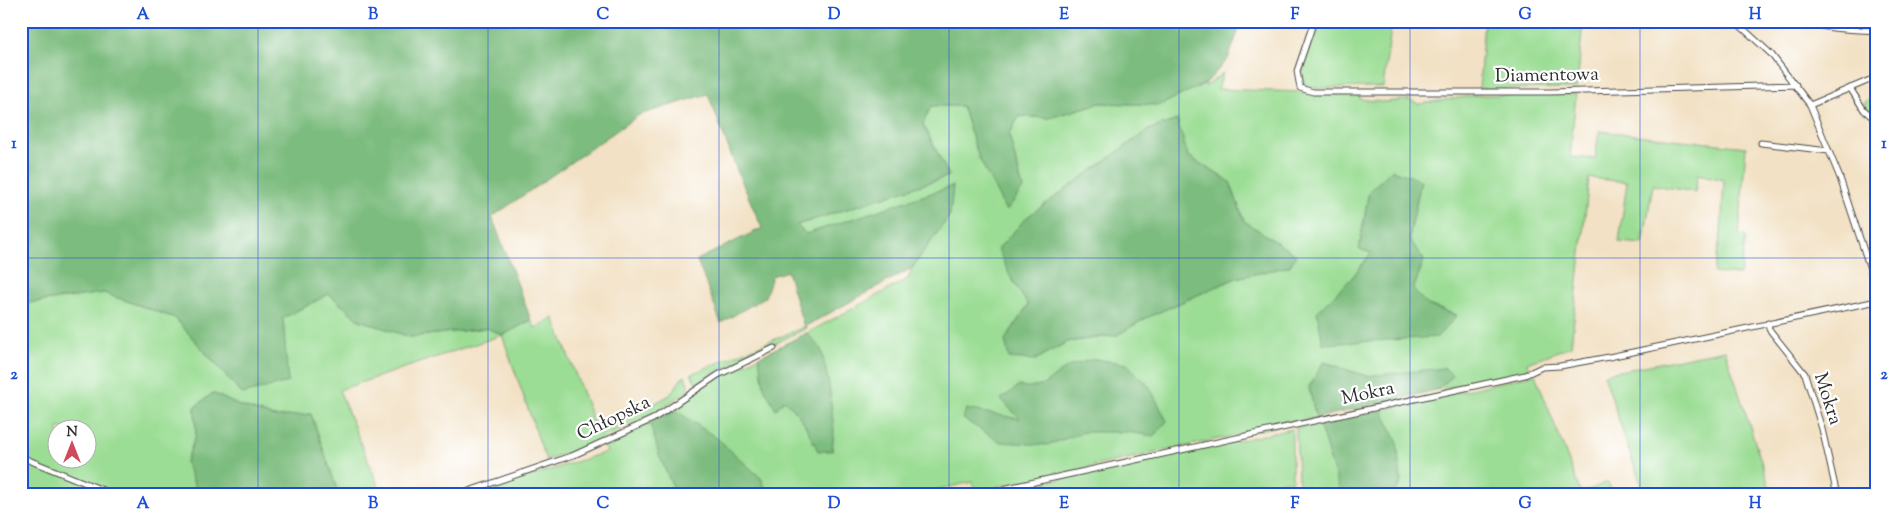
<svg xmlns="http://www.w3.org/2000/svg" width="1898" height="516" font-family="'Sorts Mill Goudy',serif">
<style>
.green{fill:#9bdd94;stroke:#638460;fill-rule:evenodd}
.forest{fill:#7cbc7e;stroke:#547454}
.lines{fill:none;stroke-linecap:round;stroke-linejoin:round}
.minor-casing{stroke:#494642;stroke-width:7}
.minor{stroke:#fff;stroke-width:5}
.grid{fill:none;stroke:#1d4ed8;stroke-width:1;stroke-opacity:0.55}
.labels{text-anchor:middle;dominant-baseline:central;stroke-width:4.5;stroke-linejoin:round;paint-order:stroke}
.street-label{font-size:19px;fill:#2b2b2b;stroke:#fff}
.neatline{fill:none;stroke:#1d4ed8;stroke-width:2}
.grid-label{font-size:16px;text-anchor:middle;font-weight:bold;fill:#1d4ed8}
</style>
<rect width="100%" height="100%" fill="#fff"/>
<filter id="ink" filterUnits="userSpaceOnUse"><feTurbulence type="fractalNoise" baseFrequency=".02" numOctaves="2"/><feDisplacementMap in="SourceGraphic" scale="10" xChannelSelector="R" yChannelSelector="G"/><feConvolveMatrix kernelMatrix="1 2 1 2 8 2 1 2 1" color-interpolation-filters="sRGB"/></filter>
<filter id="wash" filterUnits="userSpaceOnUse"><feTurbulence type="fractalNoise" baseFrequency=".0096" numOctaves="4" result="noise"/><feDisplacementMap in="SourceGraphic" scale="20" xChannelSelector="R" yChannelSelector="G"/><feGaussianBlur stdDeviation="1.12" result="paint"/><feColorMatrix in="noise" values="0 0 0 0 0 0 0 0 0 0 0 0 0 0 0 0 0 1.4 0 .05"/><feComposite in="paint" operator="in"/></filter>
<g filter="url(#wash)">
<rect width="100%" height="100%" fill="#f2e1c4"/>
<path class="green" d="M1317,21H1392L1383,87L1315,88L1307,86L1303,82V67Z
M1484,21H1583L1577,88L1479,89Z
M1223,73L1218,89L1359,94L1360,99L1382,102L1409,100L1419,104L1478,95L1576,94L1570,157L1595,159L1599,131L1746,147L1739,234L1746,237L1740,275L1714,273L1721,233L1724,180L1698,174L1695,192L1653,185L1643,244L1619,242L1627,182L1589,178L1571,346L1527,363L1530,371L1436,390L1453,376L1390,374L1366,376L1324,362L1309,387L1316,418L975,492L972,482L913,495H470L607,452L605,447L650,422L718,377L807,333L908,279L912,268L950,215L952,187L806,234L797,225L949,176L923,124L931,106H962L979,158L1023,189L1009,135L1019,116L1049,118L1100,103L1160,105L1206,83L1205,87ZM1177,120L1188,156L1230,182L1244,221L1295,256L1290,266L1236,278L1146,318L1117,335L1067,342L1035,360L1005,340L1028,305L1026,218L1148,130ZM1421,180L1409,239L1424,260L1413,290L1428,305L1457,315L1317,312L1351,279L1371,253L1359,249L1369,191Z
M1877,95V117L1864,105L1865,102Z
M104,293L175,318L242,394L283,318L329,294L359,320L410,337L487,328L503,335L531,320L535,328L554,318L598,434L670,395L682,378L685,376L688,384L687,392L650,415L586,447L546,460L502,335L339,390L382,495H339L311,414L275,417L237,405L213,393L195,407L196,435L186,462L198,495H21V304ZM58,428H88V458H58Z
M804,327L807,328L718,371L696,383L691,374Z
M1725,350L1772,495H1645L1628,448L1604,374Z
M1535,374L1581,493L1608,482L1613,495H1393L1401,482L1382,410Z
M1319,424L1341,492V495H1303L1298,479L1296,428Z
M1292,429V480L1290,483L1288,480L1269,485L1271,495H986Z"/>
<path class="forest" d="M21,21H1242L1228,59L1206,83L1160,105L1100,103L1049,118L1019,116L1009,135L1023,189L1006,211L979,158L962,106H931L923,124L949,176L797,225L806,234L953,186L950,215L912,268L804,327L787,271L772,276L765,297L721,323L697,260L762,228L738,173L708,94L639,115L492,217L531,320L503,335L487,328L410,337L359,320L329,294L283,318L288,382L242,394L175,318L104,293L21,304Z
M1177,120L1188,156L1230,182L1244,221L1296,255L1290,266L1236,278L1146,318L1117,335L1067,342L1035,360L1009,358L1005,340L1028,305L1010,276L998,249L1026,218L1148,130Z
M1392,170L1421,180L1409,239L1424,260L1413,290L1428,305L1457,316L1437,337L1323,344L1317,312L1351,279L1371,253L1359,249L1369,191Z
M807,333L821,349L829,384L834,431L832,451H818C809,433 801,413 784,400L776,409L764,388L759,357Z
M1095,359L1127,364L1149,386L1167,421L1154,436L1126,432H1084L1047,445L1001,442L963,419L966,409L1020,419L1001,399L1019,386C1048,390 1043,382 1065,369C1073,363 1086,362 1095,359Z
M1324,362L1366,376L1445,368L1453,376L1436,390L1316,418L1309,387Z
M213,393L237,405L275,417L311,414L339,495H198L186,462L196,435L195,407Z
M1382,410L1397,441L1401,482L1393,495H1341L1319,424Z
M677,411L718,439L761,478L768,495H676L659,455L650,422Z"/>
</g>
<g filter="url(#ink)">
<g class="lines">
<g class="minor-casing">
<path id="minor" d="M1314,21L1297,71L1300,88L1313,92H1550L1796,85
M1735,21L1771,54L1810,105L1840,178L1877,290
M1807,21C1830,31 1853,29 1877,31
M1850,88L1864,110L1877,121
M1810,105L1877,77
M1761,143L1829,151
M1768,323L1769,329L1805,374L1822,429L1837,495
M21,457L115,495
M457,495L574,455L653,419L718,375L774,348
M975,495L1525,375L1542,367L1560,366L1609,357L1877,301"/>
</g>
<use href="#minor" class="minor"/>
</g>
</g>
<path class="grid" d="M258,21V495M488,21V495M719,21V495M949,21V495M1179,21V495M1410,21V495M1640,21V495M21,258H1877"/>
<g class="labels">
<g class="street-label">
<text transform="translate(1547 76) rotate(-1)">Diamentowa</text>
<text transform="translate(1368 394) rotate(-12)">Mokra</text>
<text transform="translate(1827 399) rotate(72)">Mokra</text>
<text transform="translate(614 419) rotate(-26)">Chłopska</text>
</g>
</g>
<rect width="1898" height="516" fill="none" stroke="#fff" stroke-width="55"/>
<g transform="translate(72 444)"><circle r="24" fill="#ffffff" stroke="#aaaaaa"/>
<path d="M0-4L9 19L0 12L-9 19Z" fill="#d1495b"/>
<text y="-8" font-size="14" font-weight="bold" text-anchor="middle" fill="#2b2b2b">N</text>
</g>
<rect x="28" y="28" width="1842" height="460" class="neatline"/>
<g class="grid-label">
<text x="143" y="19">A</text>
<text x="373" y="19">B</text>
<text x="603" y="19">C</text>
<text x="834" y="19">D</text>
<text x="1064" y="19">E</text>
<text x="1295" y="19">F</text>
<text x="1525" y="19">G</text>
<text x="1755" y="19">H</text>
<text x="14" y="148">1</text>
<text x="1884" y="148">1</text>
<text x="14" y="379">2</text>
<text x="1884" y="379">2</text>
<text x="143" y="508">A</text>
<text x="373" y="508">B</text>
<text x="603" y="508">C</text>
<text x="834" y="508">D</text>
<text x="1064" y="508">E</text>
<text x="1295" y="508">F</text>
<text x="1525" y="508">G</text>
<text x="1755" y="508">H</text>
</g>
</svg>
